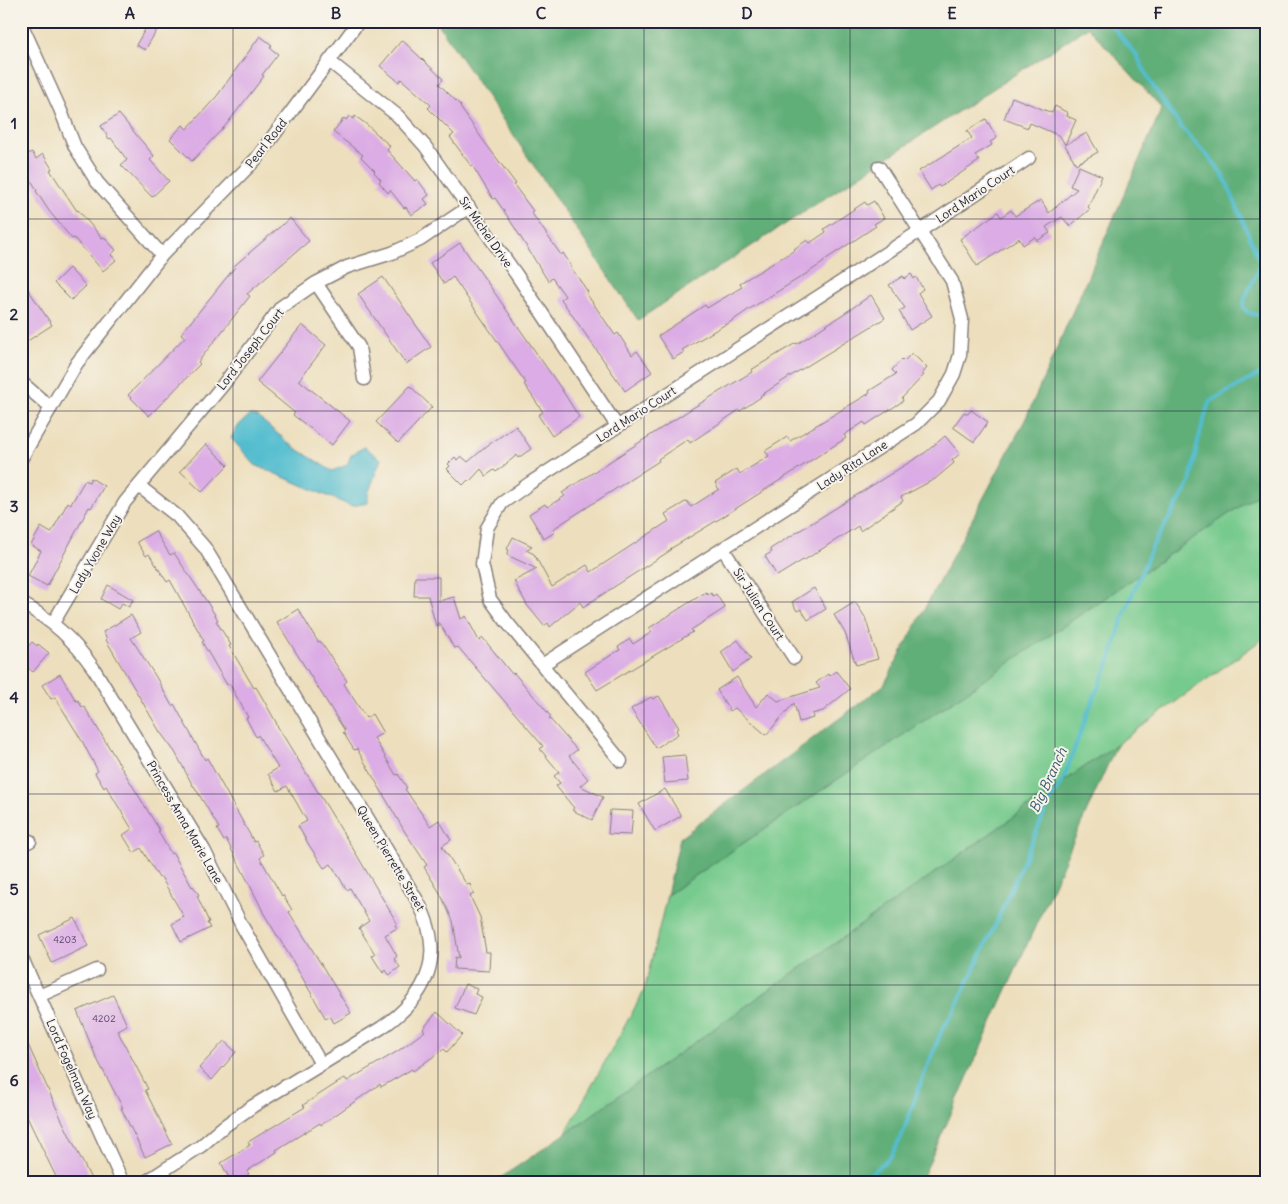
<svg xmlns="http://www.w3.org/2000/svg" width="1288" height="1204" font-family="Delius,sans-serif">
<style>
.green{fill:#77ca8d;stroke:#4c7664}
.forest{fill:#61ae78;stroke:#42685a}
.water{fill:#53bdcf;stroke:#3a7085}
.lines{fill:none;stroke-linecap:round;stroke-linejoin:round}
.stream{stroke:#53bdcf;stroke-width:4}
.building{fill:#dbace5}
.street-casing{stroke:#88807c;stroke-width:15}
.street{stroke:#fff;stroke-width:12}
.grid{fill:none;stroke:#22223b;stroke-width:1;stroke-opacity:0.55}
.labels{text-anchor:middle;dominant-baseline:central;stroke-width:4;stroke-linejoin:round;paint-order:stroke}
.number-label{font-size:10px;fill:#504466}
.street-label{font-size:12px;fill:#22223b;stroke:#f7f3e8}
.water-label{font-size:14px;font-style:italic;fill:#33586f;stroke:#f7f3e8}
.neatline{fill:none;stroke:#22223b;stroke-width:2}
.grid-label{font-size:16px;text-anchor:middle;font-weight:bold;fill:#22223b}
</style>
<rect width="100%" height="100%" fill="#f7f3e8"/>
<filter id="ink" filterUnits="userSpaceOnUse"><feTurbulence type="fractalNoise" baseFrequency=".02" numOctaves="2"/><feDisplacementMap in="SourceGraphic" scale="10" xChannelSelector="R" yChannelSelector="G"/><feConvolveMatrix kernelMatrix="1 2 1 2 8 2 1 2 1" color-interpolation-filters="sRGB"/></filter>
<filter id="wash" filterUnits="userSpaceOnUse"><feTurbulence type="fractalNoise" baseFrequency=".0096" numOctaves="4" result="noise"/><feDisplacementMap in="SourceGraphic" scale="20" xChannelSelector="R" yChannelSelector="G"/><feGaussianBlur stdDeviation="1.12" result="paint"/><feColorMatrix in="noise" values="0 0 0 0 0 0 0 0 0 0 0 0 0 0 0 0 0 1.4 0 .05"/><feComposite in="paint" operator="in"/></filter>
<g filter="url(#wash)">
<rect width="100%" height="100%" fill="#eddfbd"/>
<path class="green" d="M1267,488V636L1117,744L565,1134L644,991L667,895Z"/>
<path class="forest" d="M436,21H1267V488L667,895L680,838L884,685L1026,418L1162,108L1088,27L638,320Z
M1117,744L920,1183H493L565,1134Z"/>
<path class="water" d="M250,415L258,417L291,445L332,471L347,465L351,455L364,447L381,459L368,494V503L351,506L255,465L231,438L239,425Z"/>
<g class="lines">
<path class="stream" d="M1108,21L1137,56L1152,85L1181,127L1216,165L1226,181L1260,262C1257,278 1246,290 1243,306C1247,316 1258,314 1267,316
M860,1183L891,1156L903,1133L918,1090L942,1030L954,1011L997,921L1048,805L1063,780L1089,709L1111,658L1124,614L1152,547L1190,483L1198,441L1209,402L1267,370"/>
</g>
<g id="blocks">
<path class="building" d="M150,21L160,25L145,50L136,45Z
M260,36L272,45L270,48L278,54L262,75L264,76L226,125L192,161L170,139L183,125L187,129L217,96Z
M402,40L443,79L439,84L461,106L460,107L483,140L516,184L514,185L533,211L531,212L561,255L563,253L571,265L570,266L588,292L586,293L615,335L618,333L632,355L637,351L652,372L625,391L561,299L565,296L552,278L548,281L508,217L495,198L493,199L472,165L471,166L450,137L454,134L428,108L431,105L401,79L399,82L380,66Z
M1012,97L1052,113L1055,106L1068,113L1067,116L1076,120L1065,145L1060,136L1030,123L1028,128L1004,119Z
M119,114L154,156L150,160L169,181L152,197L121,165L127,160L111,138L109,139L101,126Z
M349,116L353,119L355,116L366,124L390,146L387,150L415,181L417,179L429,195L424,199L428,204L411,215L406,207L404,208L390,190L388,193L379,182L381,180L374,172L375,171L361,157L363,155L333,132L344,118L346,120Z
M986,119L997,138L990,142L992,145L975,155L979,161L940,187L938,185L931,190L919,171L972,138L967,131Z
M1087,133L1098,152L1076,164L1065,145Z
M32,152L36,159L43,154L52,169L50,170L77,211L78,210L102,238L104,237L116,250L111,255L116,260L103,271L74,238L72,239L49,211L36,191L37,190L21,164V158Z
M1079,166L1102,176L1088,207L1090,209L1070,226L1062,217L1046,227L1050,233L1037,241L1035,237L1023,245L1019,238L977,266L960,239L998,212L1001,217L1011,210L1015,216L1041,200L1049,213L1077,189L1070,186Z
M874,201L884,218L874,224L876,226L823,261L824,262L809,272L748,310L726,325V324L682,350L684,352L673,359L658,336L705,305L707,308L742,287L740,283L795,250L794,249L807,240L810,243L826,232L824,229L865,202L867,205Z
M290,218L309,241L247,294L250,296L198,362L200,364L149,416L128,395L185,337L181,334L235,267L234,266Z
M460,243L560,387L579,417L552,436L538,415L543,412L524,384L526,383L453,277L444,284L430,263Z
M69,268L86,286L71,300L54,283Z
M911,274L914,279L916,277L923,289L918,293L932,316L910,330L899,311L905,308L889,285L903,276L904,279Z
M383,277L431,347L406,364L358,294Z
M21,279L52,325L26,342L21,334Z
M871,295L885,318L789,377L760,396L761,397L740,411L739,410L690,443L688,439L658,459L659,461L553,529L555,532L544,539L529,514L545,504L547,507L565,496L562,493L583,479L691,409L752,372L751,370L796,343L797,344L851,309Z
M302,325L326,345L299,380L350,421L332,445L293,415L295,413L257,382Z
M912,353L927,368L922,374L924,375L902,398L903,401L866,425L864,422L844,435L846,438L721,518L670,549L671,550L583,607L580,602L550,627L548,623L544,626L527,605L514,581L537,569L507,555L509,550L507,549L513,537L532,546L526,550L534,554L552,587L587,565L591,572L669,521L665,514L687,501L691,507L719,489L715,483L737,469L740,474L769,456L765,451L787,437L790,441L870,393L869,391L896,374L892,370L902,359L904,361Z
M410,386L432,407L398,443L376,422Z
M971,410L988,422L974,442L953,427L964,412L968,414Z
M516,426L531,449L518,458L517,455L496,472L494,470L486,476L481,469L469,482L468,480L463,485L447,469L450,466L448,464L455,457L457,460L461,456L468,462L488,445Z
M945,436L960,454L952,460L954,463L935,479L901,497L903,501L860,531L858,526L803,561V560L777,576L765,556L772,552L770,549L926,452Z
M206,444L228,465L202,492L180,471Z
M91,478L104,486L91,508L89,507L47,586L28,576L41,551L31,545L41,527L51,533L68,502L71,504L85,480L89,482Z
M155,531L170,555L174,553L207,602L218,620L216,621L231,645L229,646L254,688L256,687L263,699L277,724H276L358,857L397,923L395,925L397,928L385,935L397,956L394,959L400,967L389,975L386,970L383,973L372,956L375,954L359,928L369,921L350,888L347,890L331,864L324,868L309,845L298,826L307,821L287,786L278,791L268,774L278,768L258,735L256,737L246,718L248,717L229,683L227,685L202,642L204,641L170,580L167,582L149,554L146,556L137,542Z
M415,577H439V601L454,597L461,619L466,616L479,641L483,638L512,674L514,673L543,707L551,717L549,718L577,750L569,756L588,779L580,786L603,797L592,820L572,810L574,808L556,786L560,783L554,776L559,772L540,749L543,746L458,647L454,648L439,622V626H436L428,596H414Z
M108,585L133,600L129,607L122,603L118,609L101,599Z
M814,588L826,609L808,620L801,609L797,611L792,602Z
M706,592L708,595L711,593L713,596L716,594L725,608L691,630L693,632L597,690L585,672L616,652L620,650L618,647L630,639L633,644L652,632L649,628Z
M855,602L865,617L878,659L856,665L845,633L834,615Z
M298,609L318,642L320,641L347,681L344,684L366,718L372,714L383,733L374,738L396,775L398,774L407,788L405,789L430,826L439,820L451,840L442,846L467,885L470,884L474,894L470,896L480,917L486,952H490L489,971L454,969L455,957L459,958L453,921L440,893L424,867L427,865L405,832L357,749L354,750L343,732L345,731L277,622Z
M131,615L141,632L131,638L156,677L172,706L174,704L205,760L207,758L254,842L256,841L264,855L260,858L282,896L283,895L292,910L289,912L351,1013L334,1023L330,1016L326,1019L291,958L264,914L259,903L226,839L224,841L217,829L219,828L194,786H193L175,752L160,732L106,640L107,639L103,632Z
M738,640L751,659L733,672L721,652Z
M32,642L37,646L38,644L49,653L33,672L21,662V654Z
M836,671L850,689L823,711L812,714L813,718L799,722L794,703L766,735L735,708L730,711L717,690L737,677L756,707L768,693L778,701L820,688L816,683L828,674L829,676Z
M60,674L76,701L78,700L82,707L84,706L160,831H158L171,854L173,853L192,887L193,886L199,895L197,896L209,922L207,923L210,928L181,942L172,924L184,917L161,877L159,878L141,848L134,853L123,835L132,829L106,786L104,788L95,773L98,771L82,741L55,697L51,699L42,685Z
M659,696L679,728L676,730L678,734L656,748L631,709L651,697L653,699Z
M685,755L688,781L665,783L662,757Z
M665,789L681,816L655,831L639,804Z
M610,810L633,811L631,835L608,834Z
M75,918L88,946L52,963L39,935Z
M465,984L477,989L475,994L482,997L474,1015L455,1008Z
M113,995L127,1025L117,1030L148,1089L145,1090L172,1144L145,1157L121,1108H123L96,1057L77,1011Z
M437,1012L462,1035L447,1052L444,1049L413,1071L412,1069L381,1087L380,1084L321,1125L320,1123L276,1150L277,1152L247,1171L249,1174L232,1183L221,1163L250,1145L248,1142L305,1107L303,1105L345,1078L347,1081L398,1051L425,1031L423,1029Z
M21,1029L60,1116L93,1183H59L29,1121L21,1102Z
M224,1041L236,1052L212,1080L199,1068Z"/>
</g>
</g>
<g filter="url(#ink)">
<use href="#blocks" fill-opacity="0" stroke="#88807c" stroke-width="1"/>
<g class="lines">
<g class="street-casing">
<path id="street" d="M21,23L60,109L75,147L97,182L162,255L77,363L21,459
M329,61L398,116L425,146L516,274L617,426
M162,255L256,159L359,21
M316,283L359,347L364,379
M21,382L51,408
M139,486L177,516L205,548L417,900C446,953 430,995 381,1028L253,1106L223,1127L201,1146L144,1183
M723,549L794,658
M21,603C52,620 74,640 94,669L204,850L242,926L321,1064
M53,623L125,502L223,385L281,307L316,283L347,267L392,253L420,240L469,207
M542,665L916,424L939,401L954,374L960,355L962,319L952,281L879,167
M621,761L506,621L490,599L482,564L487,528L502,503L530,483L920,231L1029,158
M21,845L30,841
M21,956L123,1183
M39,996L97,970"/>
</g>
<use href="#street" class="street"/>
</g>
</g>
<path class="grid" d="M233,21V1183M438,21V1183M644,21V1183M850,21V1183M1055,21V1183M21,219H1267M21,411H1267M21,602H1267M21,794H1267M21,985H1267"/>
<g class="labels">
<g class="number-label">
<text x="65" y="939">4203</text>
<text x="104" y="1018">4202</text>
</g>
<g class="street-label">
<text transform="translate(266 143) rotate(-52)">Pearl Road</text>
<text transform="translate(975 194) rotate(-34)">Lord Mario Court</text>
<text transform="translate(486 232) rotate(55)">Sir Michel Drive</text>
<text transform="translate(250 349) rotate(-52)">Lord Joseph Court</text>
<text transform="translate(636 414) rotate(-33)">Lord Mario Court</text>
<text transform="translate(852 465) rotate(-33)">Lady Rita Lane</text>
<text transform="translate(95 554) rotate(-60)">Lady Yvone Way</text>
<text transform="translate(759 604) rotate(57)">Sir Julian Court</text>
<text transform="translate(185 822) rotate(60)">Princess Anna Marie Lane</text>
<text transform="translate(391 858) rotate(59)">Queen Pierrette Street</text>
<text transform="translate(72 1069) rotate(66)">Lord Fogelman Way</text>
</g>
<g class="water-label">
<text transform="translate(1048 780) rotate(-65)">Big Branch</text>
</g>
</g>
<rect width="1288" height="1204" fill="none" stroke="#f7f3e8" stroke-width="55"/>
<rect x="28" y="28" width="1232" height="1148" class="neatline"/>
<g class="grid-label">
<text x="130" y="19">A</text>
<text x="336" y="19">B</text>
<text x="541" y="19">C</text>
<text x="747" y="19">D</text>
<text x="952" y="19">E</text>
<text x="1158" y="19">F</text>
<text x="14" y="129">1</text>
<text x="14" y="320">2</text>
<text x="14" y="512">3</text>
<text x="14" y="703">4</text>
<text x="14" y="895">5</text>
<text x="14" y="1086">6</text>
</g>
</svg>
